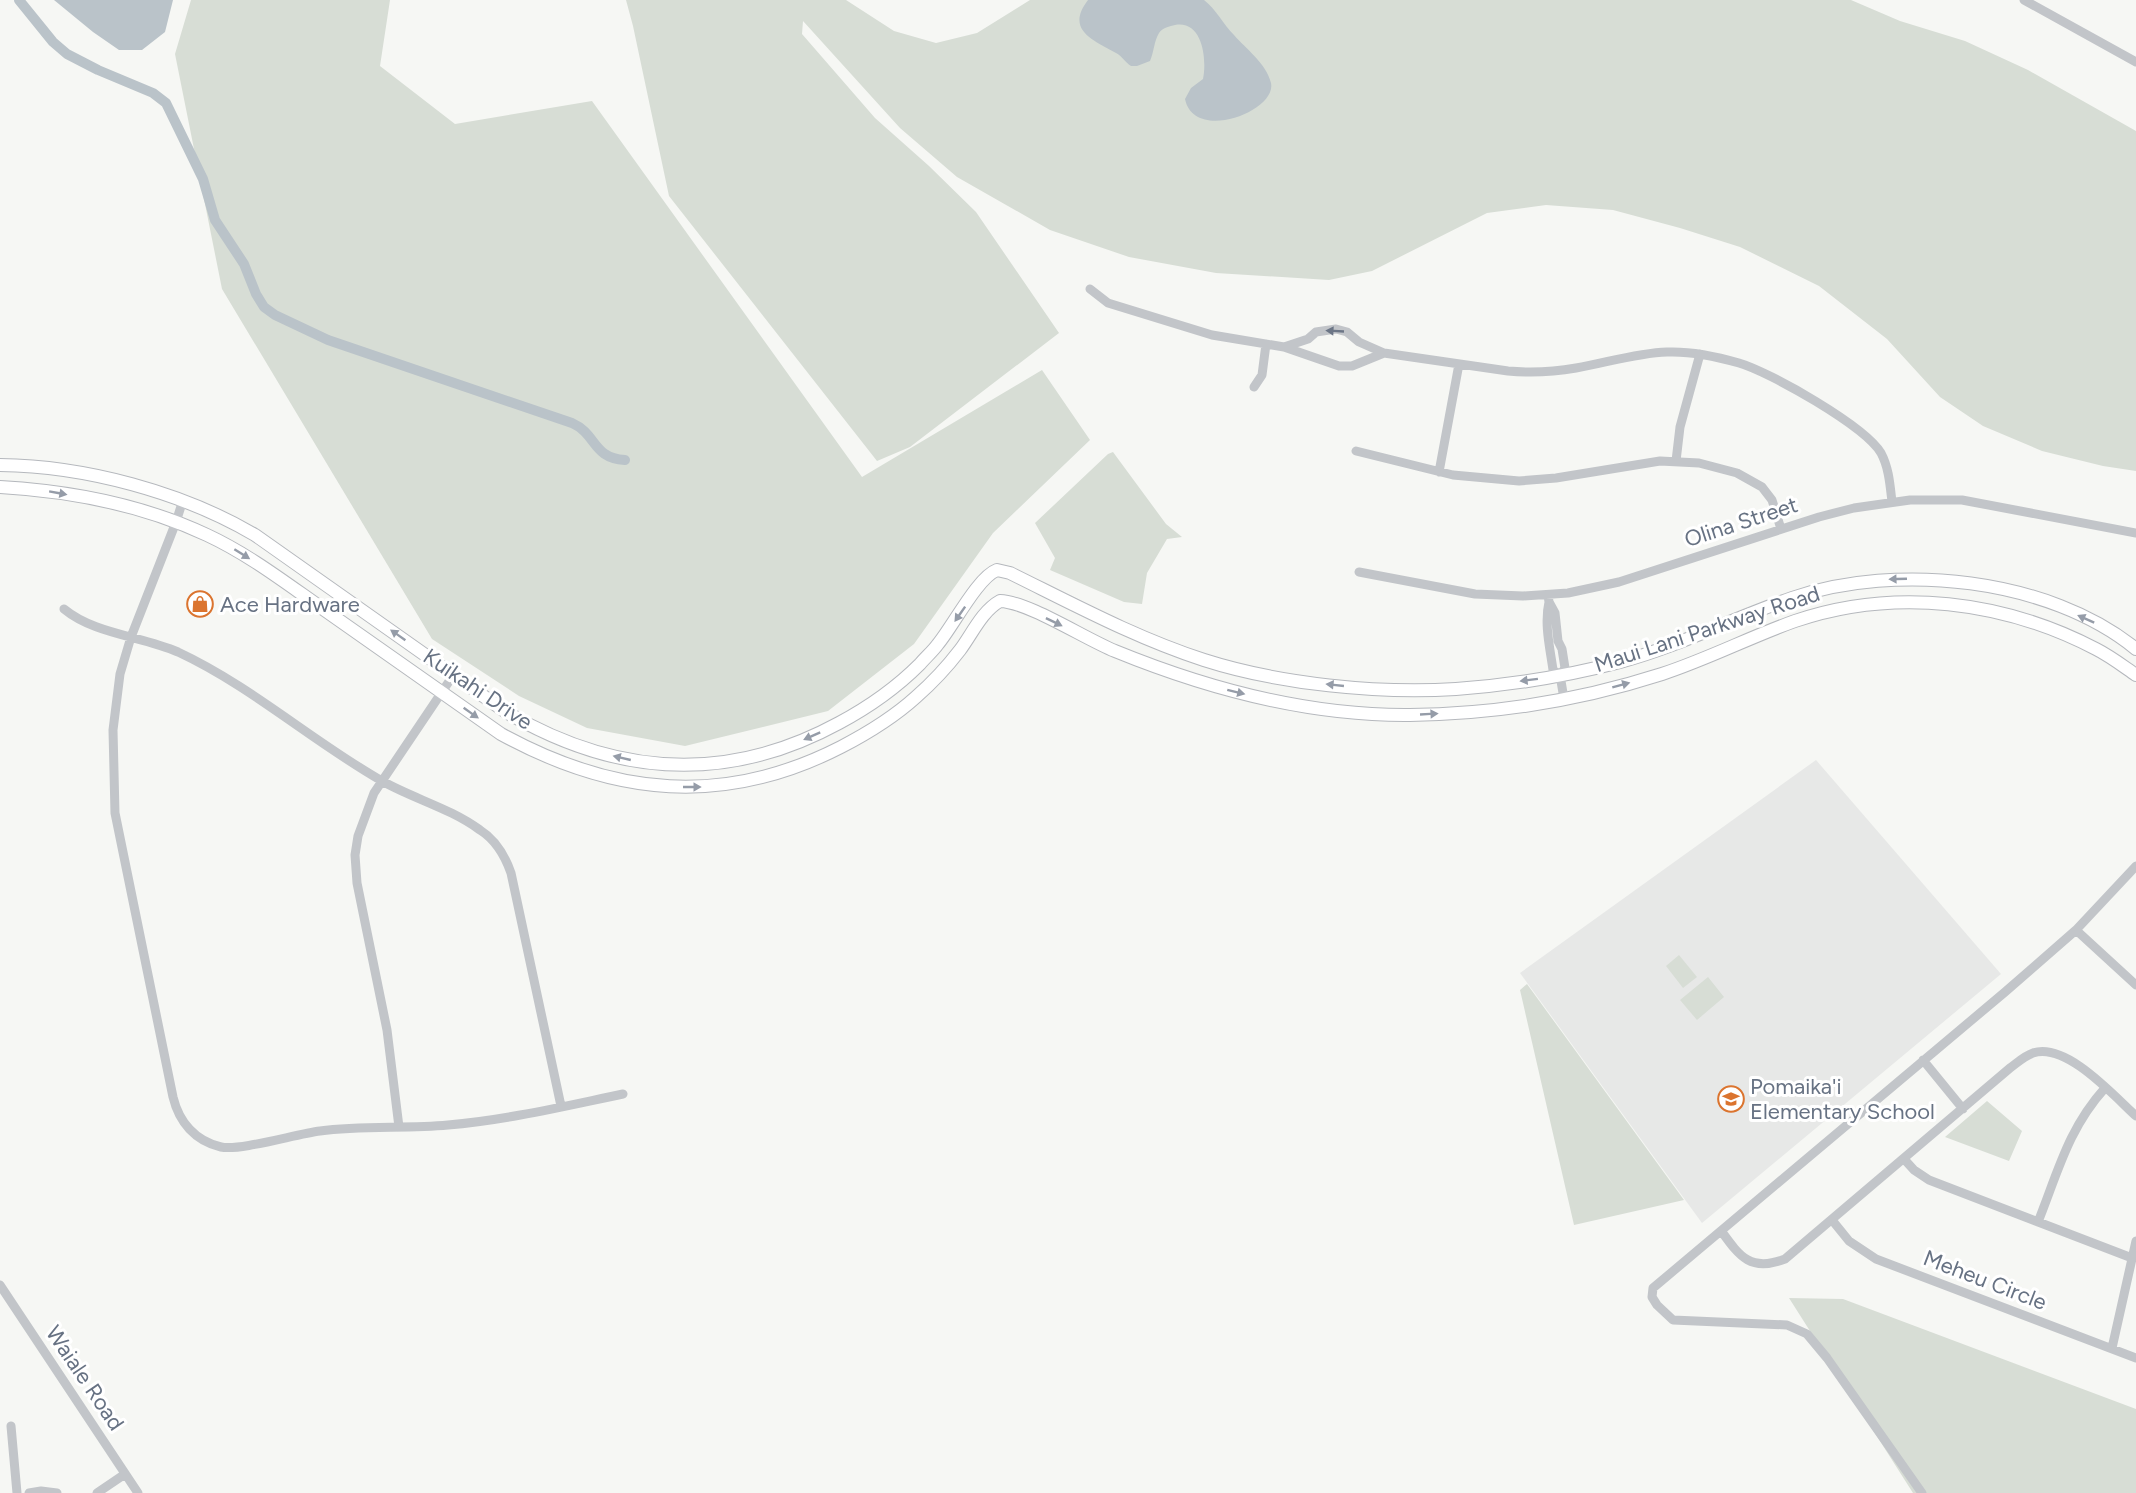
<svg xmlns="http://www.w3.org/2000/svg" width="2136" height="1493" font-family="Figtree,sans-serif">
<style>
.built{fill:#e7e8e7}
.green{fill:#d7ddd5}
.water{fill:#bac3c9}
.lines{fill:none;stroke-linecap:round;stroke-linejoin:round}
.canal{stroke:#bac3c9;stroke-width:10}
.major-casing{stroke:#b5b8bd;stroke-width:14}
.minor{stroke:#c2c5c9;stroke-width:9}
.major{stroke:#fff;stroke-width:12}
.oneway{fill:#6c7686}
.oneway2{fill:#959ca8}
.labels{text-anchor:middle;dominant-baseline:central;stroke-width:6;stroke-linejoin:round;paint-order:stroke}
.street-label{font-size:22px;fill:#677283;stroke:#fff}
.poi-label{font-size:22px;fill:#677283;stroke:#fff;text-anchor:start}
</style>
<rect width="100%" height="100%" fill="#f6f7f4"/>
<path class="built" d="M1816,760L2001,974L1702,1223L1520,973Z"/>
<path class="green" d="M191,0H390L380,66L455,124L592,101L862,477L1042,370L1090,440L993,533L914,644L828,711L685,746L587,728L519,696L432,639L222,289L175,54Z
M626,0H846L894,31L936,43L977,33L1030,0H1851L1900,21L1965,41L2028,70L2136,131V471L2103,466L2042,451L1983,426L1940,397L1887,339L1819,286L1740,247L1680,228L1613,210L1546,205L1487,213L1372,271L1329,280L1216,273L1129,257L1050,230L957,177L900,128L803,21L802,34L875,118L929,166L976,212L1059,333L910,447L877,461L669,196L633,26Z
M1113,452L1166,524L1182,537L1167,539L1147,573L1142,604L1124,602L1050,570L1055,558L1035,523L1108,454Z
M1679,955L1697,977L1683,988L1666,966Z
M1708,977L1724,997L1697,1020L1680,1000Z
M1527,984L1684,1200L1574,1225L1520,990Z
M1987,1101L2022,1131L2009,1161L1945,1137Z
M1789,1298L1843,1299L2136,1409V1493H1913Z"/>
<path class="water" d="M54,0H173L165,32L142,50H119L93,32Z
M1088,0H1204C1216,9 1223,24 1234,35C1246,49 1266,63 1271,83C1277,111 1194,143 1185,99L1191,88L1203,79C1207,60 1203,20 1175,25C1170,26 1162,28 1159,33C1154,41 1154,52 1150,61L1137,66H1131C1125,62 1122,56 1116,53C1093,40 1065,30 1088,0Z"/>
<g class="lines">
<path class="canal" d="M19,0L53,42L67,54L98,70L153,93L166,103L203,179L215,220L244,264L256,294L264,307L275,315L328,340L572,423C597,434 592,458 625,460"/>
<g class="major-casing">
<path id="major" d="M0,465C85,466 182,492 255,535L506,712C615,776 727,784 839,723C869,707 896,688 920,664C926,657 933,651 938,644C953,626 978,577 997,570L1010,573C1073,604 1136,638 1204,660C1279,684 1378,694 1456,689C1511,685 1567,676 1620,662C1679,646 1734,618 1792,598C1897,562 2049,578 2136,649
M0,487C70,491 143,505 207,535C250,555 287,584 326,611C384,652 442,693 501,734C614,796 724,807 841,747C868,733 894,717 916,697C932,683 947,667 960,650C972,634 982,611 1000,601C1029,602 1085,639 1115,651C1208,689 1308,716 1410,715C1495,714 1581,700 1662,674C1708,659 1750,637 1795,621C1895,587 2004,601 2096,649C2110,656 2123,666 2136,675"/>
</g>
<path class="minor" d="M2024,0L2136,62
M1090,289L1108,303L1212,335L1284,347L1339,366H1352L1384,353
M1284,347L1308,339L1316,332L1336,329L1347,332L1359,342L1384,353L1508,371C1531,373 1553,372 1576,368C1606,363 1636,353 1667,352C1691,351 1715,356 1739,363C1770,372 1865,426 1881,453C1889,468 1890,485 1892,502
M1254,387L1262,375L1266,344
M1356,451L1453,475L1519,481L1556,478L1660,461L1699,463L1737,473L1762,487L1772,500L1781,529
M1676,461L1680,427L1700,354
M1439,472L1459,364
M183,500L176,522L131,637L120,674L113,730L115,813L173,1097C179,1122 195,1141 221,1147C240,1151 296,1134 320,1131C362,1125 405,1129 448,1125C507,1120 565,1106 623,1094
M1359,572L1475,594L1523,596L1568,593L1619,582L1819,517L1854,508L1910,500H1962L2136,533
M1548,595L1549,602L1555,613L1558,641L1562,649L1565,668L1560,675L1564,699
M1549,602C1544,624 1550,648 1553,670L1560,675
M64,609C94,634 141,636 178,652C251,686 312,741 382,781C414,799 450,808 480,830C496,840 505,856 511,873L561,1106
M2076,930L2136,985
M1923,1060L1963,1109
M399,1127L387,1030L357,883L355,855L358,836L374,793L454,674
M1904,1159L1914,1170L1929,1180L2132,1258
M1832,1220L1849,1241L1876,1259L2136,1358
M2038,1222C2058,1172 2068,1129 2105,1088
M1722,1232C1740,1257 1751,1272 1785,1259L2010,1068C2017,1063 2024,1056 2033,1053C2066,1042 2113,1095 2136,1116
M0,1285L138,1493
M2112,1348L2136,1241
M11,1426L17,1493
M29,1493L41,1491L57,1493
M97,1493L125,1474
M1922,1493L1827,1358L1807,1334L1787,1325L1673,1320L1657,1305L1652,1297L1653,1288L2005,992L2076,930L2136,866"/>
<use href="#major" class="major"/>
</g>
<defs><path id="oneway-solid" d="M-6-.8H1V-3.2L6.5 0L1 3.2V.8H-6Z" transform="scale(1.5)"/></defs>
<use class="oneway" href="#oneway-solid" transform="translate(1335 331) rotate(-177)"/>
<g class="oneway2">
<use href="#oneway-solid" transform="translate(58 493) rotate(10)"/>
<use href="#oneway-solid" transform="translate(242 554) rotate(32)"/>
<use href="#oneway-solid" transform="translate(1898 579) rotate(178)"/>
<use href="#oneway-solid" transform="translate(960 614) rotate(125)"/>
<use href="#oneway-solid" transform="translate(2086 619) rotate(-156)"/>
<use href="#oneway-solid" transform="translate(1054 622) rotate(26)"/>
<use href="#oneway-solid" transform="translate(398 635) rotate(-145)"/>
<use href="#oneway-solid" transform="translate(1529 680) rotate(173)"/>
<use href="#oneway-solid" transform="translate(1335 685) rotate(-174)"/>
<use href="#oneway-solid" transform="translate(1621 685) rotate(-15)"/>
<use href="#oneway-solid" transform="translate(1236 692) rotate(14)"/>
<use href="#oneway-solid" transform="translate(471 713) rotate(35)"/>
<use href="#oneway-solid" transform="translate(1429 714) rotate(-3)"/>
<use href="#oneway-solid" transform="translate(812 736) rotate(156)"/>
<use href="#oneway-solid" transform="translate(622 758) rotate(-167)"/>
<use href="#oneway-solid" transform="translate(692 787)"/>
</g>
<defs>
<g id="shop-ring" transform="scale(1.35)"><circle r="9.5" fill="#fff" stroke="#db742f" stroke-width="1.5"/><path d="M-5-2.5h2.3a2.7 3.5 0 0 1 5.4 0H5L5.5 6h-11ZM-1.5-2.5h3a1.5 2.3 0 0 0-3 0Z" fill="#db742f"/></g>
<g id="school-ring" transform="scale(1.35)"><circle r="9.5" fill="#fff" stroke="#db742f" stroke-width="1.5"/><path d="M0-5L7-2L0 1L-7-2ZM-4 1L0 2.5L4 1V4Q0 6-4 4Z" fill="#db742f"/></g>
</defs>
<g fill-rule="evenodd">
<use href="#shop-ring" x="200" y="604"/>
<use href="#school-ring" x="1731" y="1099"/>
</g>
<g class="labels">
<g class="street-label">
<text transform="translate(1741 522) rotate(-18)">Olina Street</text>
<text transform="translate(1707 629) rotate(-18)">Maui Lani Parkway Road</text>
<text transform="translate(478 689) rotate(34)">Kuikahi Drive</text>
<text transform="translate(1985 1280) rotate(21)">Meheu Circle</text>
<text transform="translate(85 1378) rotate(56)">Waiale Road</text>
</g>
<g class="poi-label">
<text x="220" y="604">Ace Hardware</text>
<text x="1750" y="1086">Pomaika'i<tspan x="1750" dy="25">Elementary School</tspan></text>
</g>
</g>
</svg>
